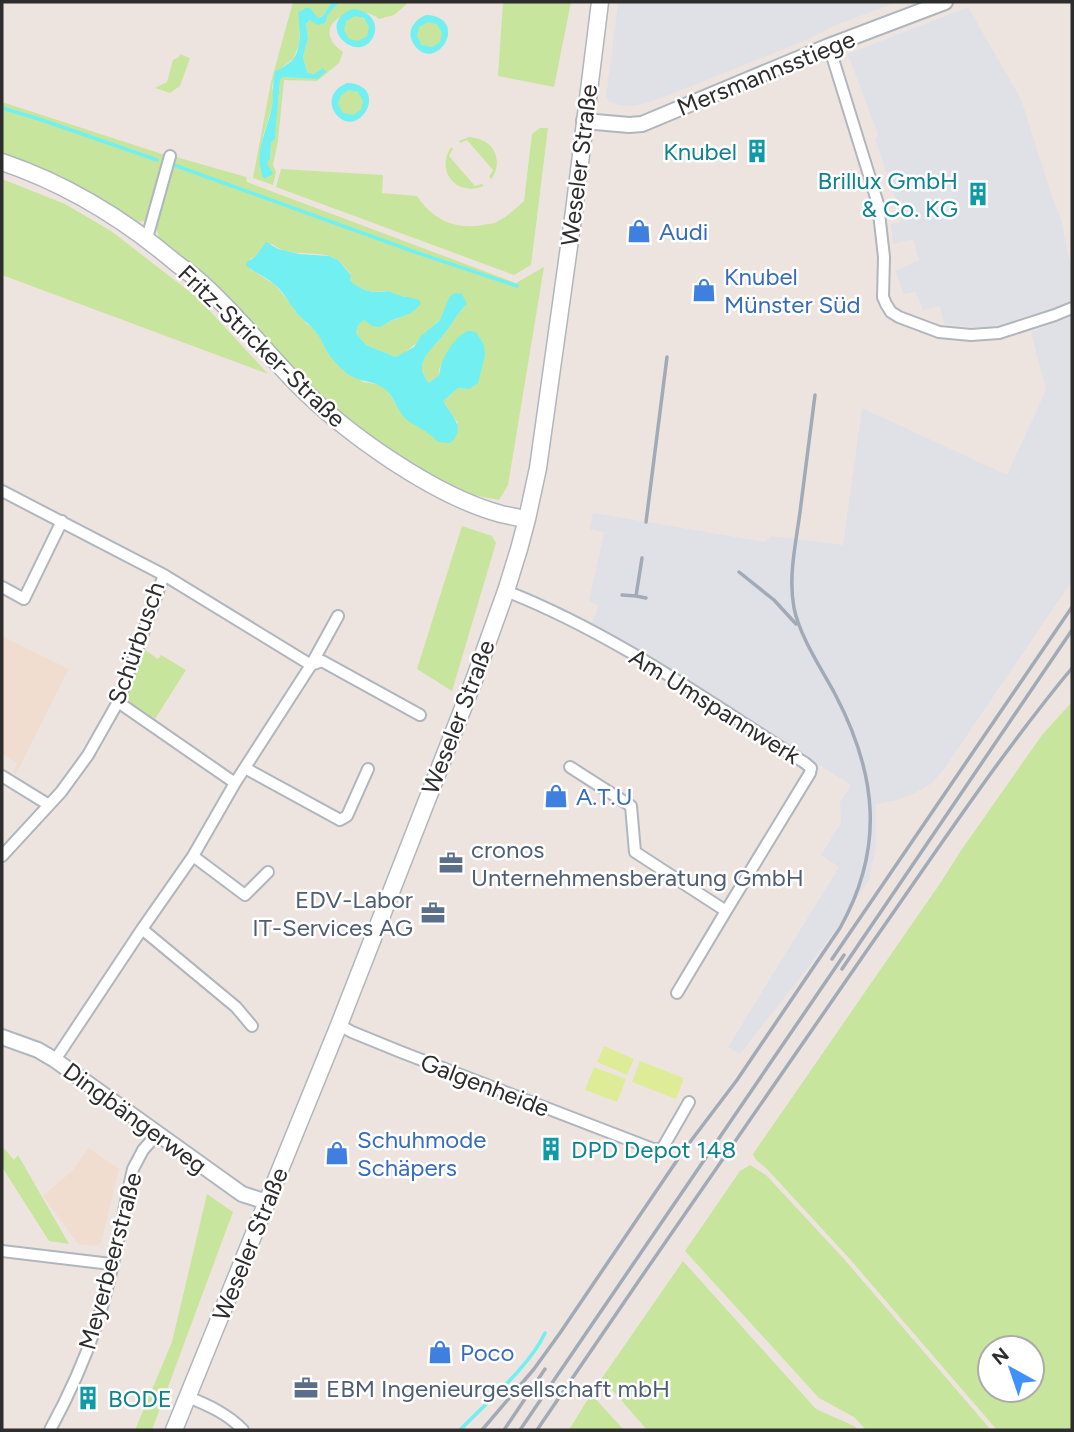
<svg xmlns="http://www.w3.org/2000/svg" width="1074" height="1432" font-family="Figtree,sans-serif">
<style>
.industrial{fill:#e0e0e7}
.education{fill:#f0ddcf}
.green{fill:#c7e59c;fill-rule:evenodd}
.pitch{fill:#deec97}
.water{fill:#72eff0;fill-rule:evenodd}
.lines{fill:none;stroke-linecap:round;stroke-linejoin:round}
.stream{stroke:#72eff0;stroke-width:3.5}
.minor-casing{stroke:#afb6bd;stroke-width:14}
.tertiary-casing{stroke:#afb6bd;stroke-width:18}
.secondary-casing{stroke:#afb6bd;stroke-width:19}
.minor{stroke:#fff;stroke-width:10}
.tertiary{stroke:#fff;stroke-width:14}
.secondary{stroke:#fff;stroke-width:16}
.rail{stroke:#a1aab7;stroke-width:3.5}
.labels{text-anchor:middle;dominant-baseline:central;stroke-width:5;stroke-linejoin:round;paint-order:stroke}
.street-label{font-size:24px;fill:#2d2d2d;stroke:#fff}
.culture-label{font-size:24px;fill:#0d838f;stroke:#fff;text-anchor:end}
.shop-label{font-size:24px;fill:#366cbe;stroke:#fff;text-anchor:start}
.service-label{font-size:24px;fill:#4e5e75;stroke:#fff;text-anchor:start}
</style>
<rect width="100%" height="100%" fill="#eee4df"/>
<path class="industrial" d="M618,2H897L839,24L804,41L669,95L647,103L631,106L619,105L610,102L606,97Z
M968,7L1021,99L1051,193L1061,219L1072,273V300L1047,312L985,328L944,324L940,306L923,310L915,292L904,294L895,271L919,260L913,239L893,244L891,224L899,223L902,218L875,139L878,134L848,54Z
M1072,316V581L942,772L929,785L913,794L897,800L876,804V845L869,880L842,921L796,983L740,1054L728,1047L839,867L821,855L841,823L840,802L851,785L674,673L591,624L599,606L589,601L604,532L590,529L593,513L765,542L771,536L843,545L862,408L1007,475L1046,390L1031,332Z"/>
<path class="education" d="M2,636L69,669L16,774L13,772L17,763L2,754Z
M89,1148L119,1169L101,1243L95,1246L78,1244L43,1196L72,1171Z"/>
<path class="green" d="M293,2H332L323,16L317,18L310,8L300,26L299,45L293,59L275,73L272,87L274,94L271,110L263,136L260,171L270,159L271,143L275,139L280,80L283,77L317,79L307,72L303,57L308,38L306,24L310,20L324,23L328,15L339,2H409L394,15L379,19C357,0 305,25 343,52L339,63L317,81L284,80L278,141L273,165L276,172L273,185L253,178L271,82Z
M503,2H571L554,87L498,76Z
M343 29a13 13 0 1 1 26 0a13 13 0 1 1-26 0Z
M417 34a13 13 0 1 1 26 0a13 13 0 1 1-26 0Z
M180,54L190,58L180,86L170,93L155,88L167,82L173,60L179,57Z
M338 103a13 13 0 1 1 26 0a13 13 0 1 1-26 0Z
M2,102L165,155L149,214L144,221L131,222L2,158Z
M540,128H548L531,265L514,275L276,187L281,169L383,175L382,193L417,196C432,219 455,230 482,225C488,224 494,224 498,221C508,216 516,208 524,201L532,134Z
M469,137C493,139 504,158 492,179L489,177L493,170L467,140L460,143L459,141Z
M451,147L453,149L449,156L475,186L482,184L484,186C457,197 435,172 451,147Z
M176,157L246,177L247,182L516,283L544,267L508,485L499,500L474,495L434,477L393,454L337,413L159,239L157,231V223ZM272,244C291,260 320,247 339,261C343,265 347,270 351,274L350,280C360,292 375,293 389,291L397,296H405L399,318C382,323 380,332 364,319L358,325L356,333L366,345L396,357C414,349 424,334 438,321C447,314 457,309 467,304C457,313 452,325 443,335C436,345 422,354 422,368C422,373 426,378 429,383L440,374L439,369L450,347L469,389L458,388L443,401L458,423L438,442L430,432L416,426L398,408L386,388L376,384L363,382L327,352L321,339L313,328L307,324L294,310L292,305L274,284L250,269V259L255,257L263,246Z
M2,179L65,204L111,231L199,299L268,374L2,275Z
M462,526L492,536L496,543L452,691L417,669Z
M145,650L158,659L161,655L186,670L155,719L132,704L127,698L128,691Z
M1072,702V1430H997L848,1257L766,1168L756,1160L753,1154L941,882L962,849L1042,735ZM990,1348H1032V1390H990Z
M2,1146L14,1160L18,1155L69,1244L49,1241L2,1167Z
M750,1165L766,1175L844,1259L991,1430H866L854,1417L819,1398L685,1251L740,1171Z
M207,1194L233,1212L152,1430H135L172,1342Z
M683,1261L816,1409L854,1426L858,1430H647L602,1378Z
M591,1394L624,1430H569Z"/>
<path class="pitch" d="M604,1046L634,1059L627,1075L597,1062Z
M640,1061L684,1078L676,1099L632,1082Z
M594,1067L626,1079L617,1102L585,1090Z"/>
<path class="water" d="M332,2H339L328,15L325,23L318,25L310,20L306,24L308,38L303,57L307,72L313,75L323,68L326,72L317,79L283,77L280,80L275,139L271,143L270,159L267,163L273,174L264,179C252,156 268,129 272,106C274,95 272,84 275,72C281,68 290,64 294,58C302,46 300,27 298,13L305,8H310L318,18L323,16Z
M353,9C367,10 379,20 374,35C361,68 311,25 353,9ZM355,16L364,18L369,27L367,36L358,41L349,39L344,30L346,21Z
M426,15C471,17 437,74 415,46C405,33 413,20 426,15ZM428,22L437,24L442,33L440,42L432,47L422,45L417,36L419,27Z
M347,83C392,85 358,142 336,114C326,101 334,88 347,83ZM349,90L358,92L363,101L361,110L353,115L343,113L338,104L341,95Z
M266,242L278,249L299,254L329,256L338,260L351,275L350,280C360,291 375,294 389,291C399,297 407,296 419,300L421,304L411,313L390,321L380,327L372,326L364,320L358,325L356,333L366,345L396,357L414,347L421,336L440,320L449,298L454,293L462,294L467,304C457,313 452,325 443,335C436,345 422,355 422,368C422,373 426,379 429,383L440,374C439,362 453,339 464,333C469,330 470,331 476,332L484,345L485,355L478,383L469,389L458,388L443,401C452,416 467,428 450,443L438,442C427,429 415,428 404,417C396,408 393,393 382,387C369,379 357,383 343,370C337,364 330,357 326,350C323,343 320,337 315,331C310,324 302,320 296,312C289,302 283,291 273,283C265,276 254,273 246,265L247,262L255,257Z"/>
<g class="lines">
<path class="stream" d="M2,108L42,120L157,160
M174,165L415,252L517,286
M460,1430C486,1403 530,1366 545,1333"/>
<g class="minor-casing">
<path id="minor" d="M829,46L878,204L884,257L883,297L886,304L891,312L899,317L939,332L971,335L999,333L1055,315L1072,308
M147,238L170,156
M2,491L164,575L118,702L88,755L61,792L2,856
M164,575L311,665L322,661L420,715
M2,587L24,599L62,521
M506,591C613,633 708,701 805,763L811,768L810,773L726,911L677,993
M118,702L235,783
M570,767L631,806L635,852L726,911
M245,768L340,820L347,816L368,769
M2,776L49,805
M193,856L245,895L268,872
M142,929L236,1007L252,1026
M339,1025L352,1032L401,1052L653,1149H662L689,1102
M55,1060L142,929L193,856L235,783L311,665L338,616
M2,1251L111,1264
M188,1397C208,1405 228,1414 243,1430
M50,1430C68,1397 84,1362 96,1326C113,1276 121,1221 133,1169L143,1150L158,1133"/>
</g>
<g class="tertiary-casing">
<path id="tertiary" d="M584,121L629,125L642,124L829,46L945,2
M2,1037L38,1050L55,1060L242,1194L267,1202"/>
</g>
<g class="secondary-casing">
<path id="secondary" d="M2,162C67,184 124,219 176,263C187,271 199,280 209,290C240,319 267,353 296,383C345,433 434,496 501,514C510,516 519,518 527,519
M174,1430L339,1025L474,680L506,591L519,549L527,519L538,468L574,211L600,2"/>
</g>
<use href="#minor" class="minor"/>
<use href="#tertiary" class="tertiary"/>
<use href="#secondary" class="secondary"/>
<path class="rail" d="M646,522L667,357
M642,558L636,596L646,598
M739,572L774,600L796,624
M622,595L636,596
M832,959L1072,607
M842,969L1072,630
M482,1430L534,1369L560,1333L684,1150L737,1080L840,928C885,848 877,774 835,694C821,668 800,637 794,608C788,576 796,543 800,512C805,473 810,434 815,395
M504,1430L545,1369
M520,1430L844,955
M537,1430C647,1268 758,1107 870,946C936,852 999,756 1072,668"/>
</g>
<defs>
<g id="building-bare" transform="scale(1.89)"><path d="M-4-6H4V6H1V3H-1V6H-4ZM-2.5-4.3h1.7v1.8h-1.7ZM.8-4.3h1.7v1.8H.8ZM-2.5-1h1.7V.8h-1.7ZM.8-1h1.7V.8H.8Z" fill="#0f9aa8" stroke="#fff" stroke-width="2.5" paint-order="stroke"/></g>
<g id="shop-bare" transform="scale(1.89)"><path d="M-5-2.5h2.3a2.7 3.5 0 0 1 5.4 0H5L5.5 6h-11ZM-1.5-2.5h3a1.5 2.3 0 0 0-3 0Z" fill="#3f7fe0" stroke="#fff" stroke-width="2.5" paint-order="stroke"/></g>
<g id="office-bare" transform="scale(1.89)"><path d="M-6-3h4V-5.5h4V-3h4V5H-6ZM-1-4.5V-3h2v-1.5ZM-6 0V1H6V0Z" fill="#5c6f8a" stroke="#fff" stroke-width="2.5" paint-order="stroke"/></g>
</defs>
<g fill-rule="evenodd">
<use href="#building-bare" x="757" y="151"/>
<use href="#building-bare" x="978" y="194"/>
<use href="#shop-bare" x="639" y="231"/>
<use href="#shop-bare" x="704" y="290"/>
<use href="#shop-bare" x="556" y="796"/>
<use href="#office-bare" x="451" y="863"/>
<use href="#office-bare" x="433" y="913"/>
<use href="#building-bare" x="551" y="1149"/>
<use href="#shop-bare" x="337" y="1153"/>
<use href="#shop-bare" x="440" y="1352"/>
<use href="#office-bare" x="306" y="1388"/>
<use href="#building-bare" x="88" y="1398"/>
</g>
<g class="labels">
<g class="street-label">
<text transform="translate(766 73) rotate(-22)">Mersmannsstiege</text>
<text transform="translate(579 165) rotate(-83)">Weseler Straße</text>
<text transform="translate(262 346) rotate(44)">Fritz-Stricker-Straße</text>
<text transform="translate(136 643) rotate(-71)">Schürbusch</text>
<text transform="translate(715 706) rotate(32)">Am Umspannwerk</text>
<text transform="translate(458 717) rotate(-69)">Weseler Straße</text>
<text transform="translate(485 1085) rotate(21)">Galgenheide</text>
<text transform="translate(135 1118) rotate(36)">Dingbängerweg</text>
<text transform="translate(250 1244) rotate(-68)">Weseler Straße</text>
<text transform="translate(110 1261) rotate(-75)">Meyerbeerstraße</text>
</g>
<g class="culture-label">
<text x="737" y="151">Knubel</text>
<text x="958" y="180">Brillux GmbH<tspan x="958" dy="28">&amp; Co. KG</tspan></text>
<text x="571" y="1149" text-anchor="start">DPD Depot 148</text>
<text x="108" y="1398" text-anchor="start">BODE</text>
</g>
<g class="shop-label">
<text x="659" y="231">Audi</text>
<text x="724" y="276">Knubel<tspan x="724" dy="28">Münster Süd</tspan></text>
<text x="576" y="796">A.T.U</text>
<text x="357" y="1139">Schuhmode<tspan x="357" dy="28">Schäpers</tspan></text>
<text x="460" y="1352">Poco</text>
</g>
<g class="service-label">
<text x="471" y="849">cronos<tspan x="471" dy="28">Unternehmensberatung GmbH</tspan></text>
<text x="413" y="899" text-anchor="end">EDV-Labor<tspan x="413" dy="28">IT-Services AG</tspan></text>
<text x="326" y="1388">EBM Ingenieurgesellschaft mbH</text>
</g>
</g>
<rect width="1074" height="1432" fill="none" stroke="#2d2d2d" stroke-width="7"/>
<g transform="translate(1011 1369) rotate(320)"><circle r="33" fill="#ffffff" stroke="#ababab" stroke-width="2"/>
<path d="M0-5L12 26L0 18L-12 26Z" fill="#3f92fc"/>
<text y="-10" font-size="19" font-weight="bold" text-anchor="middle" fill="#2d2d2d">N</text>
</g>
</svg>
